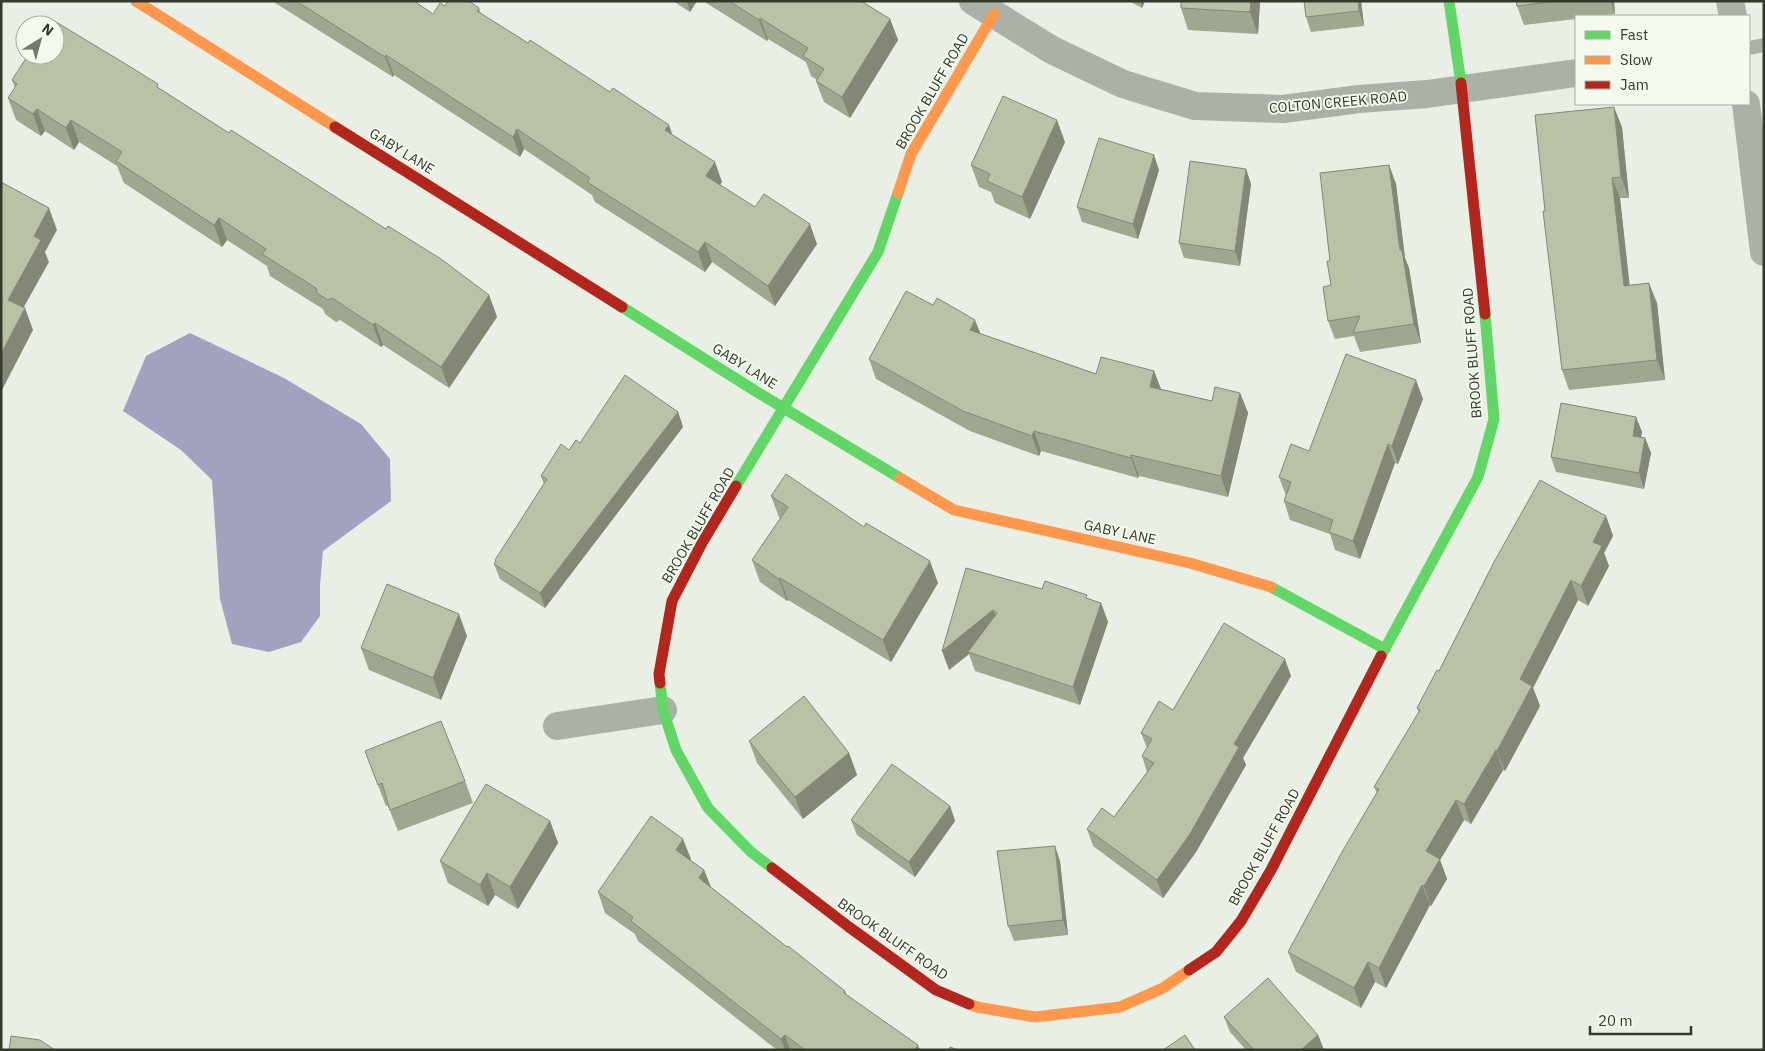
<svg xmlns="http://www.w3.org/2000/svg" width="1765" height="1051" font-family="'IBM Plex Sans',sans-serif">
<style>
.water{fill:#a2a1c0}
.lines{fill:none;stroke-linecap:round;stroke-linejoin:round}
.lane{stroke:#abb1a6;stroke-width:14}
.street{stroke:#abb1a6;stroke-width:28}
.fast{stroke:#63d668;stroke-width:11}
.slow{stroke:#ff974d;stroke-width:11}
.jam{stroke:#b3261e;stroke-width:11}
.wall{fill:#9fa790}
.shaded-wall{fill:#828875}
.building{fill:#b9c2a7;stroke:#828875}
.labels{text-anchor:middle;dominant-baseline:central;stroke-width:4;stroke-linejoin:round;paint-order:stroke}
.street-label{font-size:14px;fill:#343a2b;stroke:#f3faed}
</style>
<rect width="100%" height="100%" fill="#e9efe5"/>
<path class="water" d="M190,333L284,378L361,424L390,459L391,501L323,551L320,585V616L301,642L269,652L232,644L220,599L212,480L181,450L123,411L146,356Z"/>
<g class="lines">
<path class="lane" d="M1749,48L1764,45"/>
<path class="street" d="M973,1L1052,50L1123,84L1195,106L1283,109L1359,99L1427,94L1576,73
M1730,1L1733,16
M1746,104L1764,252
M557,726L663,710"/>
<path class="fast" d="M1449,1L1461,83
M622,307L757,392L900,478
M736,486L878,252L898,193
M1271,587L1385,649
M1381,656L1478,477L1494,419L1485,314
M660,683L663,710L676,750L708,808L751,852L772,868"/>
<path class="slow" d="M136,1L335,127
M898,193L911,154L994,14
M900,478L954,510L1190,563L1271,587
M969,1004L977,1007L1035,1017L1120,1007L1163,988L1189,970"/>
<path class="jam" d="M1461,83L1485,314
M335,127L622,307
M660,683L659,674L672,601L702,543L736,486
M772,868L849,927L936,990L969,1004
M1189,970L1216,952L1241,921L1271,870L1381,656"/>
</g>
<path class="wall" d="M272,1H414L433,14L445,6L479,8L481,14L672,135L722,182L720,185L755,207L817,244L775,306L712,262L705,272L595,202L592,195L524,149L520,157L394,75L393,77Z
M673,1H697L690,12Z
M703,1H861L890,19L898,40L850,118L824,102L816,81L817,80L811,76L806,62L768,39L767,41Z
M1129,1H1145L1142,8Z
M1260,1L1258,34L1188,30L1181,8Z
M1304,1H1361L1364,26L1311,32L1306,17Z
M1516,1H1614L1615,14L1598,16H1576V19L1524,25L1517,6Z
M12,80L160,89L229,133L386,229L489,295L497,317L449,388L383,345L381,347L340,320L336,322L325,314L323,309L270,276L267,266L227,240L222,247L124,183L117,166L79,142L74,150L45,131L41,136L16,120L8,98L15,88Z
M1622,127L1629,198H1620L1629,285L1657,303L1665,380L1569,390L1562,370L1545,211Z
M1065,142L1030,219L995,203L991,192L979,187L971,165Z
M1389,165L1396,184L1405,258L1409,268L1421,343L1360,352L1354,336L1335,339L1328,321L1331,285L1330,261Z
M1246,169L1251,184L1240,266L1184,258L1179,243Z
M1159,170L1138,239L1082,222L1077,207Z
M980,334L1096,374L1154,371L1161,389L1212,401L1240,393L1248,413L1228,497L1139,476L1138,478L1041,451L1039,456L970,431L876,379L869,359Z
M1423,399L1398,464L1395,463L1360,559L1335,550L1330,534L1290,520L1284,501L1286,496L1279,477L1309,451Z
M678,412L683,427L545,608L500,579L494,564L496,562L495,560L544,484L541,476L569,450L580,443Z
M1636,417L1642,432L1641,438H1645L1651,453L1644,489L1556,472L1551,457Z
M771,496L938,583L891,662L788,600L787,601L760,582L752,560L780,519L779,517Z
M1606,516L1613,536L1604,553L1609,566L1588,606L1578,600L1533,688L1540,706L1505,771L1503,770L1471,824L1464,820L1440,860L1447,879L1431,906L1430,905L1386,988L1375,982L1361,1008L1296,972L1288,952L1377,793L1374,787L1419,713L1417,708L1439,671Z
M966,568L1042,589L1089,599L1101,603L1108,622L1080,705L975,671L969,654L949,670Z
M467,636L441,700L369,670L361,648Z
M1291,676L1243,758L1246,765L1196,852L1163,898L1093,846L1087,829L1114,817L1147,772L1142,756L1147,748L1141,733L1173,710Z
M749,741L849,753L857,775L803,819L757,763Z
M365,751L465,781L473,803L398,831L388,806H386Z
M950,806L955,821L915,877L857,835L851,820Z
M550,821L558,843L518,909L495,895L488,906L448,883L440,861Z
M691,859L690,860L704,870L711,887L787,947L845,991L847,995L920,1050H777L638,941L635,934L605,913L598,892Z
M1060,861L1068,935L1014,941L1008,926Z
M1224,1017L1318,1035L1324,1050H1246L1230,1032Z"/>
<path class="shaded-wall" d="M687,1H697L690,12Z
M1140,1H1145L1142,8Z
M1251,1H1260L1258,34L1250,12Z
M1358,1H1361L1364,26L1359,11Z
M1611,1H1614L1615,14Z
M760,18L768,39L767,41L759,20Z
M890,19L898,40L850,118L842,97Z
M386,55L394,75L393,77L385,57Z
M1614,107L1622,127L1629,198L1621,177Z
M37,109L45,131L41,136L33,114Z
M71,120L79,142L74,150L66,128Z
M1057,120L1065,142L1030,219L1022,197Z
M669,125L676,145L665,130Z
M517,129L524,149L520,157L513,137Z
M1154,155L1159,170L1138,239L1133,224Z
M715,162L722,182L713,196L706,176Z
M1389,165L1396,184L1405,258L1409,268L1421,343L1414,324L1400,250Z
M1246,169L1251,184L1240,266L1235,251Z
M1612,178L1620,198L1632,306L1624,286Z
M49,208L57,230L45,252L49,262L16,321L8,300L34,236Z
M219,218L227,240L222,247L214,225Z
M810,224L817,244L775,306L768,286Z
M705,242L712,262L705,272L698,252Z
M1649,283L1657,303L1665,380L1657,360Z
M489,295L497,317L449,388L441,367Z
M25,308L33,330L2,390L1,354Z
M975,320L983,340L970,330Z
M375,323L383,345L381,347L373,325Z
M1154,371L1162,392L1150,387Z
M1416,380L1423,399L1398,464L1392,446Z
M1240,393L1248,413L1228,497L1221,476Z
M678,412L683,427L545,608L540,593Z
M1636,417L1642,432L1638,451L1633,436Z
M1034,431L1041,451L1039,456L1032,436Z
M1645,438L1651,453L1644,489L1639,473Z
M1388,444L1395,463L1360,559L1353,541Z
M1131,455L1139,476L1138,478L1131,458Z
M1606,516L1613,536L1604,553L1609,566L1588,606L1581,586L1593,542Z
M930,561L938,583L891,662L883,640Z
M780,578L788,600L787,601L779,579Z
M1571,580L1578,600L1533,688L1540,706L1505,771L1497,751L1520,679Z
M1101,603L1108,622L1080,705L1073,687Z
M993,610L1000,628L968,652L969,654L949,670L942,651Z
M459,614L467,636L441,700L433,678Z
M1285,659L1291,676L1243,758L1246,765L1196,852L1163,898L1157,880L1234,744Z
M1496,750L1503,770L1471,824L1464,804Z
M849,753L857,775L803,819L795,797Z
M1456,800L1464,820L1440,860L1447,879L1431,906L1424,886L1426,851Z
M950,806L955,821L915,877L909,862Z
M550,821L558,843L518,909L510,887Z
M683,839L691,859L683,870L676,850Z
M1055,846L1060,861L1068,935L1063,920Z
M704,870L712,890L699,878Z
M487,873L495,895L488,906L480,885Z
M1422,885L1430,905L1386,988L1379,968Z
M1368,962L1375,982L1361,1008L1354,988Z
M785,1035L790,1050H785L781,1039Z
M1318,1035L1324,1050H1301Z
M918,1045L920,1050H915Z"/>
<path class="building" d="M296,1H414L433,14L440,3L445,6L448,1H469L479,8L477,11L528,43L530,40L610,92L613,88L669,125L665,130L715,162L706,176L755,207L764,194L810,224L768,286L705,242L698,252L587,182L590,178L517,129L513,137L386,55L385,57Z
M729,1H861L890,19L842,97L816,81L824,69L803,56L808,48L760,18L759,20Z
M1181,1H1251L1250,12L1181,8Z
M1304,1H1358L1359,11L1306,17Z
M1516,1H1557L1517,6Z
M51,19L124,63L158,84L157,87L229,133L231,130L386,229L388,226L441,259L489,295L441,367L375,323L373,325L332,298L328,300L317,293L316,288L262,254L266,249L219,218L214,225L116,161L122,152L71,120L66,128L37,109L33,114L8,98L17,84L12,80L28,55H55V25H47Z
M1003,96L1057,120L1022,197L987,181L990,174L971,165Z
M1614,107L1621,177L1612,178L1624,286L1649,283L1657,360L1562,370L1543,211H1545L1535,115Z
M1099,138L1154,155L1133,224L1077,207Z
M1190,161L1246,169L1235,251L1179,243Z
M1389,165L1400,250H1402L1414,324L1353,333L1360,316L1328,321L1323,287L1331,285L1327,261H1330L1320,173Z
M1,182L49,208L34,236L41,240L8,300L25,308L1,354Z
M906,291L933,305L937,298L975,320L970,330L1096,374L1101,357L1154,371L1150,387L1212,401L1215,387L1240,393L1221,476L1131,455V458L1034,431L1032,436L963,411L869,359Z
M1346,354L1416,380L1392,446L1388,444L1353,541L1329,532L1333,520L1284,501L1291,482L1279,477L1291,444L1309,451Z
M625,375L678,412L540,593L494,564L496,561L495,560L547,479L541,476L561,444L569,450L576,440L580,443Z
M1561,403L1636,417L1633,436L1645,438L1639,473L1551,457Z
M786,474L864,527L866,523L930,561L883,640L780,578L779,579L752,560L788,507L771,496Z
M1540,480L1606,516L1593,542L1602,546L1581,586L1571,580L1520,679L1532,686L1497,751L1496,750L1464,804L1456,800L1426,851L1440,859L1424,886L1422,885L1379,968L1368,962L1354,988L1288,952L1342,852L1379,789L1374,787L1420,710L1417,708L1437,670L1439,671L1494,562Z
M966,568L1042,589L1045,581L1087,595L1086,598L1101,603L1073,687L968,652L997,613L993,610L942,651Z
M387,584L459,614L433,678L361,648Z
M1224,623L1285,659L1234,744L1239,747L1190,834L1157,880L1087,829L1102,808L1114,817L1154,763L1142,756L1152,739L1141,733L1159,701L1173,710Z
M804,696L849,753L795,797L749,741Z
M441,721L465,781L390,810L382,783L378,785L365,751Z
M892,764L950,806L909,862L851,820Z
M486,784L550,821L510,887L487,873L480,885L440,861Z
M651,816L683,839L676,850L704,870L699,878L787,947L788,946L845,991L844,993L918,1045L915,1050H805L785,1035L781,1039L631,921L633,917L598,892Z
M1055,846L1063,920L1008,926L997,851Z
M1268,978L1318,1035L1301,1050H1254L1224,1017Z
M1185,1035L1195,1050H1163Z
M11,1036L40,1040L55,1050H9Z
M950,1047L958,1050H949Z"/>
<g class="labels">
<g class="street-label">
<text transform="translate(932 91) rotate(-60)">BROOK BLUFF ROAD</text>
<text transform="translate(1338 102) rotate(-5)">COLTON CREEK ROAD</text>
<text transform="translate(402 151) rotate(32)">GABY LANE</text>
<text transform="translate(1472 353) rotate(-94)">BROOK BLUFF ROAD</text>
<text transform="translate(745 366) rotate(32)">GABY LANE</text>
<text transform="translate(698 525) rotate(-60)">BROOK BLUFF ROAD</text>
<text transform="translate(1120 532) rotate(12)">GABY LANE</text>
<text transform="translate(1264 847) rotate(-61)">BROOK BLUFF ROAD</text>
<text transform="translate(893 939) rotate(35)">BROOK BLUFF ROAD</text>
</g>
</g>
<rect width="1765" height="1051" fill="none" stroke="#343a2b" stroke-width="5"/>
<rect x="1575" y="15" width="175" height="90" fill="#f3faed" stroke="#a7ad9f"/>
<rect x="1585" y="31" width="25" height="8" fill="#63d668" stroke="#a7ad9f"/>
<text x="1620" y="40" font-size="15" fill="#343a2b">Fast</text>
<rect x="1585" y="56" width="25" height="8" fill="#ff974d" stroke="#a7ad9f"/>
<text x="1620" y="65" font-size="15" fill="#343a2b">Slow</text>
<rect x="1585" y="81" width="25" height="8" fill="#b3261e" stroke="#a7ad9f"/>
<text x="1620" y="90" font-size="15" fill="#343a2b">Jam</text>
<g transform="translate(40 40) rotate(37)"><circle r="24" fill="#f3faed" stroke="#a7ad9f"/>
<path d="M0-4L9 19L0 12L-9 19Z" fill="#73796c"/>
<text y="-8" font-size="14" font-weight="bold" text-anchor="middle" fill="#343a2b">N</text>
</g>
<path d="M1590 1026v8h101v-8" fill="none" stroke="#343a2b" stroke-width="2.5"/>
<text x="1598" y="1026" font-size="15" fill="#343a2b" stroke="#f3faed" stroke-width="4" paint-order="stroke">20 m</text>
</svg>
